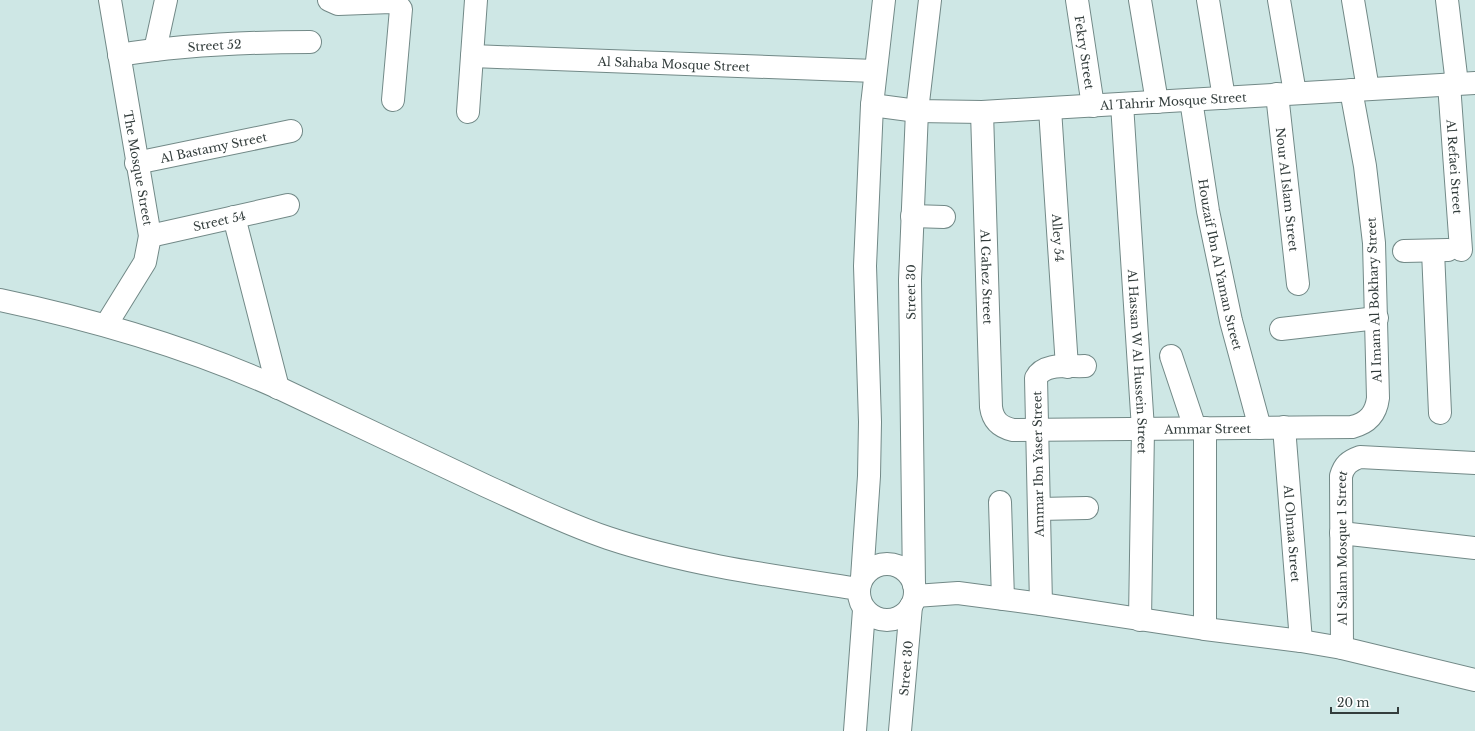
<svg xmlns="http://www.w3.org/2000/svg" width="1475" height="731" font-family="'Libre Baskerville',serif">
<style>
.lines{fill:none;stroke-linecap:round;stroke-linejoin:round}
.street-casing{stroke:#728987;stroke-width:24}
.secondary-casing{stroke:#728987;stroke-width:24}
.street{stroke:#fff;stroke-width:22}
.secondary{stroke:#fff;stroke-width:22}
.labels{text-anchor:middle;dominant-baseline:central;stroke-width:4;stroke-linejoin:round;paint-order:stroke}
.street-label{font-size:12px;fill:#333d3c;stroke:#fff}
</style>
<rect width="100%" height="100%" fill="#cee7e5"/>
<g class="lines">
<g class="street-casing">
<g id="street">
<path d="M329,0L338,4L391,2L397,4L401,9L393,100"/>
<path id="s1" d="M1077,0L1093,106"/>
<path d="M1140,0L1157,102"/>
<path d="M1208,0L1224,98"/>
<path d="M1279,0L1295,93"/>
<path d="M1353,0L1368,89"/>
<path d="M1447,0L1457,84"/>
<path d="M155,50L166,0"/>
<path id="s2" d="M119,55C183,45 246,42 310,42"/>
<path id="s3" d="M472,56L875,71"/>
<path id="s4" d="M1449,84L1461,250"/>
<path id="s5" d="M1277,94L1298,284"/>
<path id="s6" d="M1191,100L1208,211L1231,321L1260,428"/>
<path id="s7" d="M1122,104L1143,429L1140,620"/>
<path id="s8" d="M872,105L917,111L982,112L1475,83"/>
<path id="s9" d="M1050,109L1067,367"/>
<path d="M468,112L476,0"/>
<path id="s10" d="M982,112L991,407C993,421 1000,427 1013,430L1352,427C1368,423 1376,414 1378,398L1374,243L1365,166L1351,90"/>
<path id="s11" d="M136,163L291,131"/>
<path d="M912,216L944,217"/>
<path d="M234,217L278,388"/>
<path id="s12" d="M150,236L288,205"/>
<path d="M1404,251L1448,250"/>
<path d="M1433,251L1440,413"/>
<path d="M0,300C95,320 190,348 279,388C348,420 417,454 486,486C526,504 566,524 608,538C689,565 774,576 859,589"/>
<path d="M106,325L145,262L150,236L110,0"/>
<path d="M1281,329L1377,318"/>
<path d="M1171,356L1195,428"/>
<path id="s13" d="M1284,427L1301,641"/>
<path d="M1205,428V629"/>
<path d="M1000,502L1003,599"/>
<path d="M1039,509L1087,508"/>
<path d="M1341,533L1475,548"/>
<path d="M915,596L958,593L1041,604L1205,629L1301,641L1342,648L1475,680"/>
<path d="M1041,604L1036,378C1044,362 1070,367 1085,366"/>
<path id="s14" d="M1342,648L1341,476C1344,465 1349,461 1360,457L1475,463"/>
</g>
</g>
<g class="secondary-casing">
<g id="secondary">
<circle cx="887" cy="592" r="28"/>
<path d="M862,578L869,476L870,422L865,266L872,105L884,0"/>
<path id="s15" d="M914,585L910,280L917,111L930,0"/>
<path d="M855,731L864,610"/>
<path id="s16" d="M900,731L911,606"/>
</g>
</g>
<use href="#street" class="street"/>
<use href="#secondary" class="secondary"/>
</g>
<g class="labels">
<g class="street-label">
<text stroke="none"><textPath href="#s2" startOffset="96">Street 52</textPath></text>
<text stroke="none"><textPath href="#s1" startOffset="53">Fekry Street</textPath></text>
<text stroke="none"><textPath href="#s3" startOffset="202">Al Sahaba Mosque Street</textPath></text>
<text stroke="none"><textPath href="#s8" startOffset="302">Al Tahrir Mosque Street</textPath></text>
<text stroke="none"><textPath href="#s11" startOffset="79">Al Bastamy Street</textPath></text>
<text stroke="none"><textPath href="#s4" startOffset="83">Al Refaei Street</textPath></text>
<text transform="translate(138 168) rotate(80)">The Mosque Street</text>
<text stroke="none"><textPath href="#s5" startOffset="96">Nour Al Islam Street</textPath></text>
<text stroke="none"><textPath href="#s12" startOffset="71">Street 54</textPath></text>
<text stroke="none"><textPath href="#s9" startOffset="129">Alley 54</textPath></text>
<text stroke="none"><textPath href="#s6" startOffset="167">Houzaif Ibn Al Yaman Street</textPath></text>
<text stroke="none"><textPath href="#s10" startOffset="165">Al Gahez Street</textPath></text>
<text stroke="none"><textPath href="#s15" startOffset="293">Street 30</textPath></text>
<text transform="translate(1374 300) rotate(-92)">Al Imam Al Bokhary Street</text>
<text stroke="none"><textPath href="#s7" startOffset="258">Al Hassan W Al Hussein Street</textPath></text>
<text stroke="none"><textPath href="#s10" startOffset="524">Ammar Street</textPath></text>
<text transform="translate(1038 464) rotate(-91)">Ammar Ibn Yaser Street</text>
<text stroke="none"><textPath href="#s13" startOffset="107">Al Olmaa Street</textPath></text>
<text stroke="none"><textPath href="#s14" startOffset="100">Al Salam Mosque 1 Street</textPath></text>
<text stroke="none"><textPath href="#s16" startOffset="63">Street 30</textPath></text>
</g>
</g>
<path d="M1331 707v6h67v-6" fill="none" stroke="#333d3c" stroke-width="2"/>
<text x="1337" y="707" font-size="12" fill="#333d3c" stroke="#ffffff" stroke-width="3" paint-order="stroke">20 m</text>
</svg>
